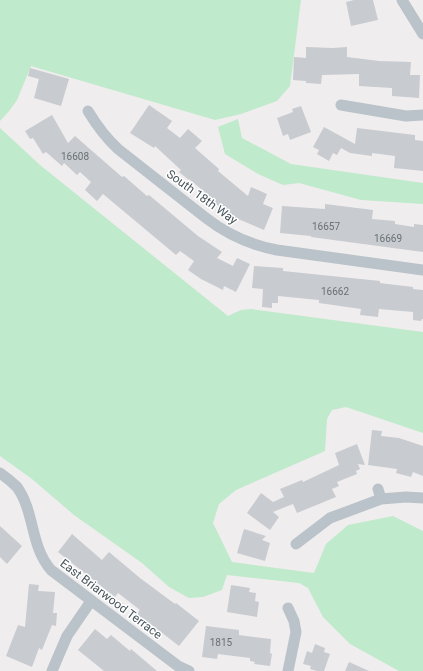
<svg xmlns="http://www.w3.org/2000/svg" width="423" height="671" font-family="Roboto,sans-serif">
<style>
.green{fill:#bfeacb}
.building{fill:#c8cbcf}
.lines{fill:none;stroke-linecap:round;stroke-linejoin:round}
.minor{stroke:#bac3c9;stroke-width:11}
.labels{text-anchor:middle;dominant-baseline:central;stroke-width:3;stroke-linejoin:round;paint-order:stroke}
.number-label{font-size:10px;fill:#677176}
.street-label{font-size:12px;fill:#475359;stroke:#fff}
</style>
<rect width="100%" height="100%" fill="#f0edee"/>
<path class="green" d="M0,0H301L290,86L277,101L241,114L215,120L31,66L17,100L10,110L0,121Z
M238,119L242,138L291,164L423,183V204L361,200L299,183L283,185L258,174L225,154L218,127Z
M0,128L40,165L228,316L241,310L251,309L423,332V433L346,407L332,410L327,419L325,451L236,490L219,504L213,523L232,562L314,573L326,544L348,525L393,516L423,531V671H399L350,644L323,617L308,588L299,583L227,575L222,590L203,597L189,598L169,587L142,563L74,515L32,479L0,456Z"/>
<path class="building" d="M354,0H373L378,20L351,26L346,2Z
M306,47L333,48L347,47V57L379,61L411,62L410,75H420L419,98L392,96V88L359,86V74L322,75L321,84L306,83V81L293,80L294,57L306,58Z
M30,68L69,79L61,106L34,98L39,79L28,76Z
M149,105L172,121L167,128L180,138L188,129L202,141L195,148L219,169L218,171L248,196L251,187L267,194L263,204L273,208L264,230L231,216L206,196L207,194L189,179V180L179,172L181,170L155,146L154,148L130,133Z
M301,106L311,132L290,140L288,134L283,136L277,118L293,112L292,109Z
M52,115L68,143L75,136L122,177L124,176L147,196L149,195L198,236L222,252L217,258L233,266L237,258L250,264L236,292L224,286L223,290L201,279L188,270L194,261L180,251L176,255L103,194L97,201L85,190L91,182L80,172L77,175L64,163L62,166L46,152L43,154L33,138L30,139L25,131Z
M324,127L355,144L357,128L415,135V140L423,141V171L394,168L395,156L372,153V156L350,153L341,148L337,155L333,153L329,161L317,154L319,150L313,147Z
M325,204L373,210L372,219L395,221V224L414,227V224L423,225V252L311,237V236L280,233L282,206L325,209Z
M254,266L283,268V271L380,281V283L413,287V289L423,290V319H422L421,321L413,320V312L379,309L378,317L360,315L361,309L319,303V300L278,296V303H272V308L262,307L263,289L252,288Z
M372,430L382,431L381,436L399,438L423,446V476L413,472L411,477L396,473L397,469L368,465Z
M357,444L365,465L358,464L360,469L356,471L357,474L337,482L339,486L332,489L336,497L297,513L293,504L273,512L279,517L270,530L247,513L261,493L273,502L284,497L280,489L302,480L303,482L339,465L335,453Z
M0,526L22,546L7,564L0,557Z
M244,529L266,536L262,540L270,543L265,561L237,553Z
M72,534L102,560L109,552L140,578L175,604L176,603L199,621L179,646L148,622L147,623L136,614L140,610L118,593L115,597L58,552Z
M29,584L39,585L38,591L55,592L53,613H57L56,626L52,625L42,650L39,648L32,667L6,656L18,625L25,627Z
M231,585L250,588L249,592L256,593L255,601L259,602L257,617L227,612Z
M206,626L239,630V635L271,639L270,653L272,654L270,666L254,664L255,662L250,661V658L218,654L217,659L202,657Z
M95,629L107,639L111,635L130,651L131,649L157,671H104L78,650Z
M315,644L325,648L324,652L330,654L324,671H317L310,669L311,666L303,664L307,651L312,653Z
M349,662L369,671H345Z"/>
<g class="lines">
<path class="minor" d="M402,0L423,34
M341,105L406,116L423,115
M88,111C97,126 105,137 118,149L206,218C228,235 250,245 277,250L423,270
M0,473C6,477 12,482 17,487C35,512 30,546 51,570L178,666L189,671
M378,489L381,499
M296,544L330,518L381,499L406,497L423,498
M52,671L67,636L91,601
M288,671L296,632L294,621L288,608"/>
</g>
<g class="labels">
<g class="number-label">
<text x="75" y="156">16608</text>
<text x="326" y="226">16657</text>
<text x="388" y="238">16669</text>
<text x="335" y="291">16662</text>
<text x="221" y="642">1815</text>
</g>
<g class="street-label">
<text transform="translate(202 197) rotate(36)">South 18th Way</text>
<text transform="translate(111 599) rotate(37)">East Briarwood Terrace</text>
</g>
</g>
</svg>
